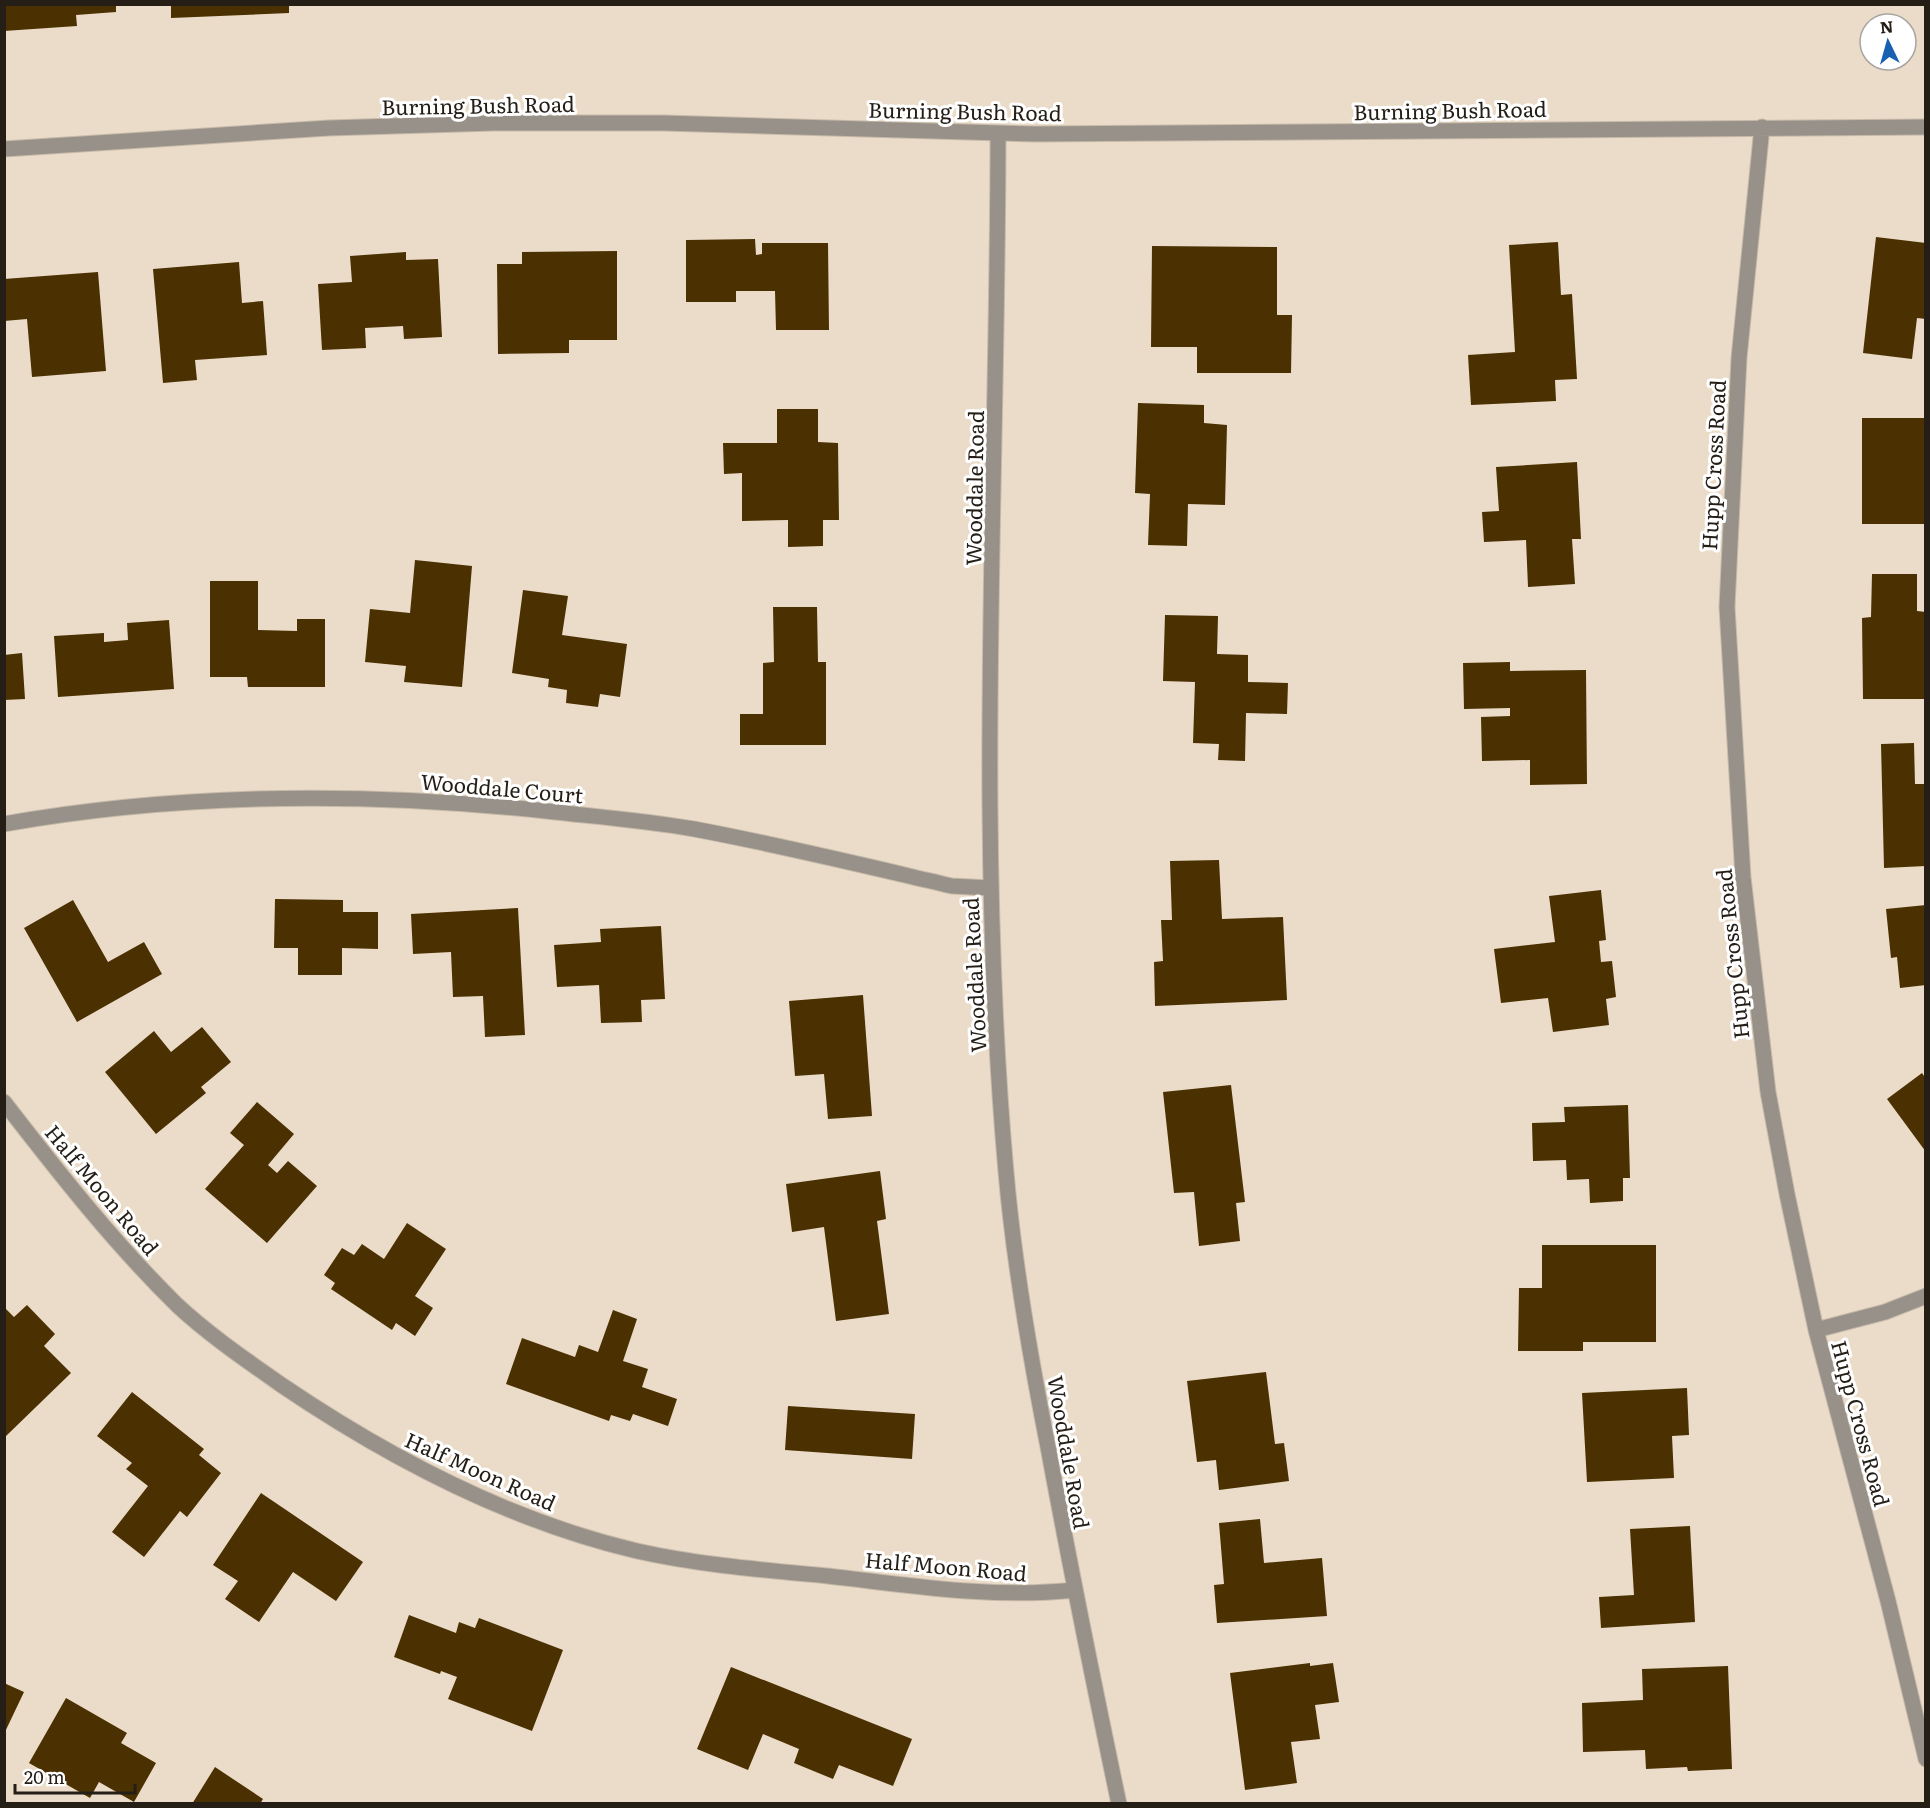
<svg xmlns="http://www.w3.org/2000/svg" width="1930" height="1808" font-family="Literata,serif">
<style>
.building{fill:#4b3001}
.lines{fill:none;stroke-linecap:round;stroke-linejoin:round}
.street-casing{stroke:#c7baa9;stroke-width:17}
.street{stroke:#979189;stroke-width:15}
.labels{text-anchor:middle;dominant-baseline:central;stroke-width:6;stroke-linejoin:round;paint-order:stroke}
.street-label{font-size:21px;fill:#241e17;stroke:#fff}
</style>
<rect width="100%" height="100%" fill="#ebdcc9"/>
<path class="building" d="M4,4H116V12L76,15L77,26L4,31Z
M171,4H289V13L171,18Z
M1876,237L1926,243V319L1917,318L1912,359L1863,353Z
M755,239L756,255L762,254V243H828L829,330H776L775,291H736V302H686V240Z
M1558,242L1561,295L1572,294L1577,379L1555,380L1556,401L1471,405L1468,355L1515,352L1509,245Z
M1152,246L1277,247V315H1292L1291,373H1197V347H1151Z
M617,251V340H569V353L498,354L497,264H522V252Z
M406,252V260L438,259L442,337L404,339L403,326L365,328L366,348L322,350L318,284L352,282L350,256Z
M239,262L242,303L263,301L267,355L195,360L197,380L163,383L153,269Z
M98,272L106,371L32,377L27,319L4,321V279Z
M1138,403L1204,405V423L1227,425L1225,505L1188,504L1187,546L1148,545L1150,494L1135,493Z
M777,409H818V442L838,443L839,520H823V546L788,547V520L742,521V473L724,474L723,443H777Z
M1862,418H1926V524H1862Z
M1577,462L1581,539H1572L1575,584L1528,587L1526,540L1484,542L1482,512L1499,511L1496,467Z
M415,560L472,566L462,687L404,682L406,666L365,662L370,609L410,613Z
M1872,574H1917V611L1926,612V699H1863L1862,618L1871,617Z
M210,581H258V630L297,631V619H325V687H248L247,677H210Z
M523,590L568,596L562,635L627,644L620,697L600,694L598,707L566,703L567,690L548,687L549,679L512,673Z
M773,607H817L818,662H826V745H740V714H763V663L774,662Z
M1165,615L1218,616L1217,654L1248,655V682L1288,683L1287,714L1246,713L1245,761L1218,760L1219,744L1193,743L1195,682L1163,681Z
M169,620L174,689L58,697L54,636L104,633V642L128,640L127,623Z
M22,653L25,699L4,700V655Z
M1510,662V671L1586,670L1587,784L1530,785V760L1482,761L1481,717L1510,716V708L1464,709L1463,663Z
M1914,743L1915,784H1926V866L1884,868L1881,744Z
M1219,860L1222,919L1283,917L1287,1000L1155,1006L1154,962L1163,961L1161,920H1172L1170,861Z
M1601,890L1606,940L1599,941L1601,962L1612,961L1616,997L1606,999L1609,1025L1553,1032L1548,998L1501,1003L1494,949L1555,942L1549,896Z
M275,899L343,900V912H378V949L342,948V975H298V948H274Z
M73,900L108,962L144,942L162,974L77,1022L24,928Z
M1926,905V985L1900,988L1897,957L1891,958L1886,909Z
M518,908L525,1035L485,1037L483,996L453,997L451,952L413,954L411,914Z
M661,926L665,999L641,1000L642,1022L601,1023L599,985L557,987L554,945L601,942L600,929Z
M863,995L872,1116L828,1119L824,1074L795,1076L789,1001Z
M202,1027L231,1062L201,1087L206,1093L156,1134L105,1072L154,1031L171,1052Z
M1922,1073L1926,1079V1152L1887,1099Z
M1231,1085L1245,1202L1236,1203L1240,1241L1199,1246L1194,1192L1174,1193L1163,1092Z
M257,1102L294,1134L268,1165L277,1173L288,1161L317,1186L267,1243L205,1189L244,1145L230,1133Z
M1628,1105L1630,1178H1623V1201L1590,1203L1589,1179L1567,1180L1566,1160L1533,1161L1532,1123L1565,1122L1564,1107Z
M880,1171L886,1219L877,1221L889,1314L836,1321L824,1227L792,1232L786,1184Z
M407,1223L446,1249L415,1296L433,1308L415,1336L396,1323L392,1330L331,1289L335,1283L324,1275L342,1248L354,1255L362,1244L384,1259Z
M1542,1245H1656V1342H1583V1351H1518L1519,1288H1542Z
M27,1305L55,1334L44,1346L71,1373L4,1438V1307L14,1317Z
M613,1310L637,1319L623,1361L648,1369L642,1387L677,1399L668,1426L633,1414L630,1421L611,1415L609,1421L506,1384L522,1338L575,1357L579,1345L598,1352Z
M1266,1372L1275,1444L1284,1443L1289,1481L1219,1490L1216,1460L1197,1462L1187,1381Z
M1687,1388L1689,1435L1672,1436L1674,1478L1587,1482L1582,1393Z
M132,1392L204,1449L199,1455L221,1473L187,1517L180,1511L144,1557L112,1532L148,1486L126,1469L132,1463L97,1436Z
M788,1406L915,1414L912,1459L785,1450Z
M261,1493L363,1562L336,1601L293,1572L259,1622L225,1599L238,1581L213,1565Z
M1260,1519L1264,1563L1322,1558L1327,1616L1217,1623L1214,1585L1224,1584L1219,1523Z
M1690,1526L1695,1622L1601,1628L1599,1597L1634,1595L1630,1529Z
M409,1615L456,1633L459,1622L475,1628L479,1618L563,1650L532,1731L448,1699L457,1677L441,1671L440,1674L394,1657Z
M1310,1663V1666L1333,1663L1339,1702L1315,1705L1320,1739L1291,1742L1297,1783L1245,1790L1230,1673Z
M1728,1666L1732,1769L1688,1771L1687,1767L1646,1769L1645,1750L1583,1752L1582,1703L1643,1700L1642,1669Z
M731,1667L912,1739L893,1786L839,1765L833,1779L794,1763L799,1749L763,1734L748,1770L697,1749Z
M4,1683L24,1692L4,1734Z
M66,1698L127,1733L121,1743L156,1763L134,1802L99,1782L90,1798L29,1763Z
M215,1767L263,1799L260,1804H192Z"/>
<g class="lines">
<g class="street-casing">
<path id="street" d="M1762,127L1739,358L1727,607L1743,877L1768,1092L1787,1194L1816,1330L1888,1601L1926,1759
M998,133C998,479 975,827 1006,1172C1014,1265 1030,1356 1048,1447C1070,1566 1094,1685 1119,1804
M4,149L329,128L494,123H664L1037,134L1926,127
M4,824C186,792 372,792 555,812C601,817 648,821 694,829C780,845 866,866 952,886L990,888
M4,1102C59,1173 113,1242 177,1305C208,1334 246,1360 280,1384C389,1458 509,1521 637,1551C699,1565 764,1570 828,1576C909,1585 992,1599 1074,1590
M1816,1330L1885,1312L1926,1296"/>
</g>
<use href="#street" class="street"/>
</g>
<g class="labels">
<g class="street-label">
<text transform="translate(478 104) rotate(-1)">Burning Bush Road</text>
<text transform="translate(1450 109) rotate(-1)">Burning Bush Road</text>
<text transform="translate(965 110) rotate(1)">Burning Bush Road</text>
<text transform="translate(1712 465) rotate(-87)">Hupp Cross Road</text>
<text transform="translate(973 488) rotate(-89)">Wooddale Road</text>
<text transform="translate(502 787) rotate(5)">Wooddale Court</text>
<text transform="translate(1731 954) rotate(-96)">Hupp Cross Road</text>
<text transform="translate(973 975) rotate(-93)">Wooddale Road</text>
<text transform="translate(103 1189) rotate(50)">Half Moon Road</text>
<text transform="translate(1862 1423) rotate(75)">Hupp Cross Road</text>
<text transform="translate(1070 1452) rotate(80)">Wooddale Road</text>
<text transform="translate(481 1470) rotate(24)">Half Moon Road</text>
<text transform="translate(946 1565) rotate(5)">Half Moon Road</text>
</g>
</g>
<rect width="1930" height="1808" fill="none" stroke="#241e17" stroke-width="12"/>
<g transform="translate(1888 42) rotate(355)"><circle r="28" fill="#ffffff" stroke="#a7a5a2" stroke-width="1.5"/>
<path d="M0-4.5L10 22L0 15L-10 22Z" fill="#1761b0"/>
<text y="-9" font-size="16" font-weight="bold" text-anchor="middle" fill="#241e17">N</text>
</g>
<path d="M15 1784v9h120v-9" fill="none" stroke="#241e17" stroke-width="3"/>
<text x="24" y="1784" font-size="18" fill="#241e17" stroke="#ffffff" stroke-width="4.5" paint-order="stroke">20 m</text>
</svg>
